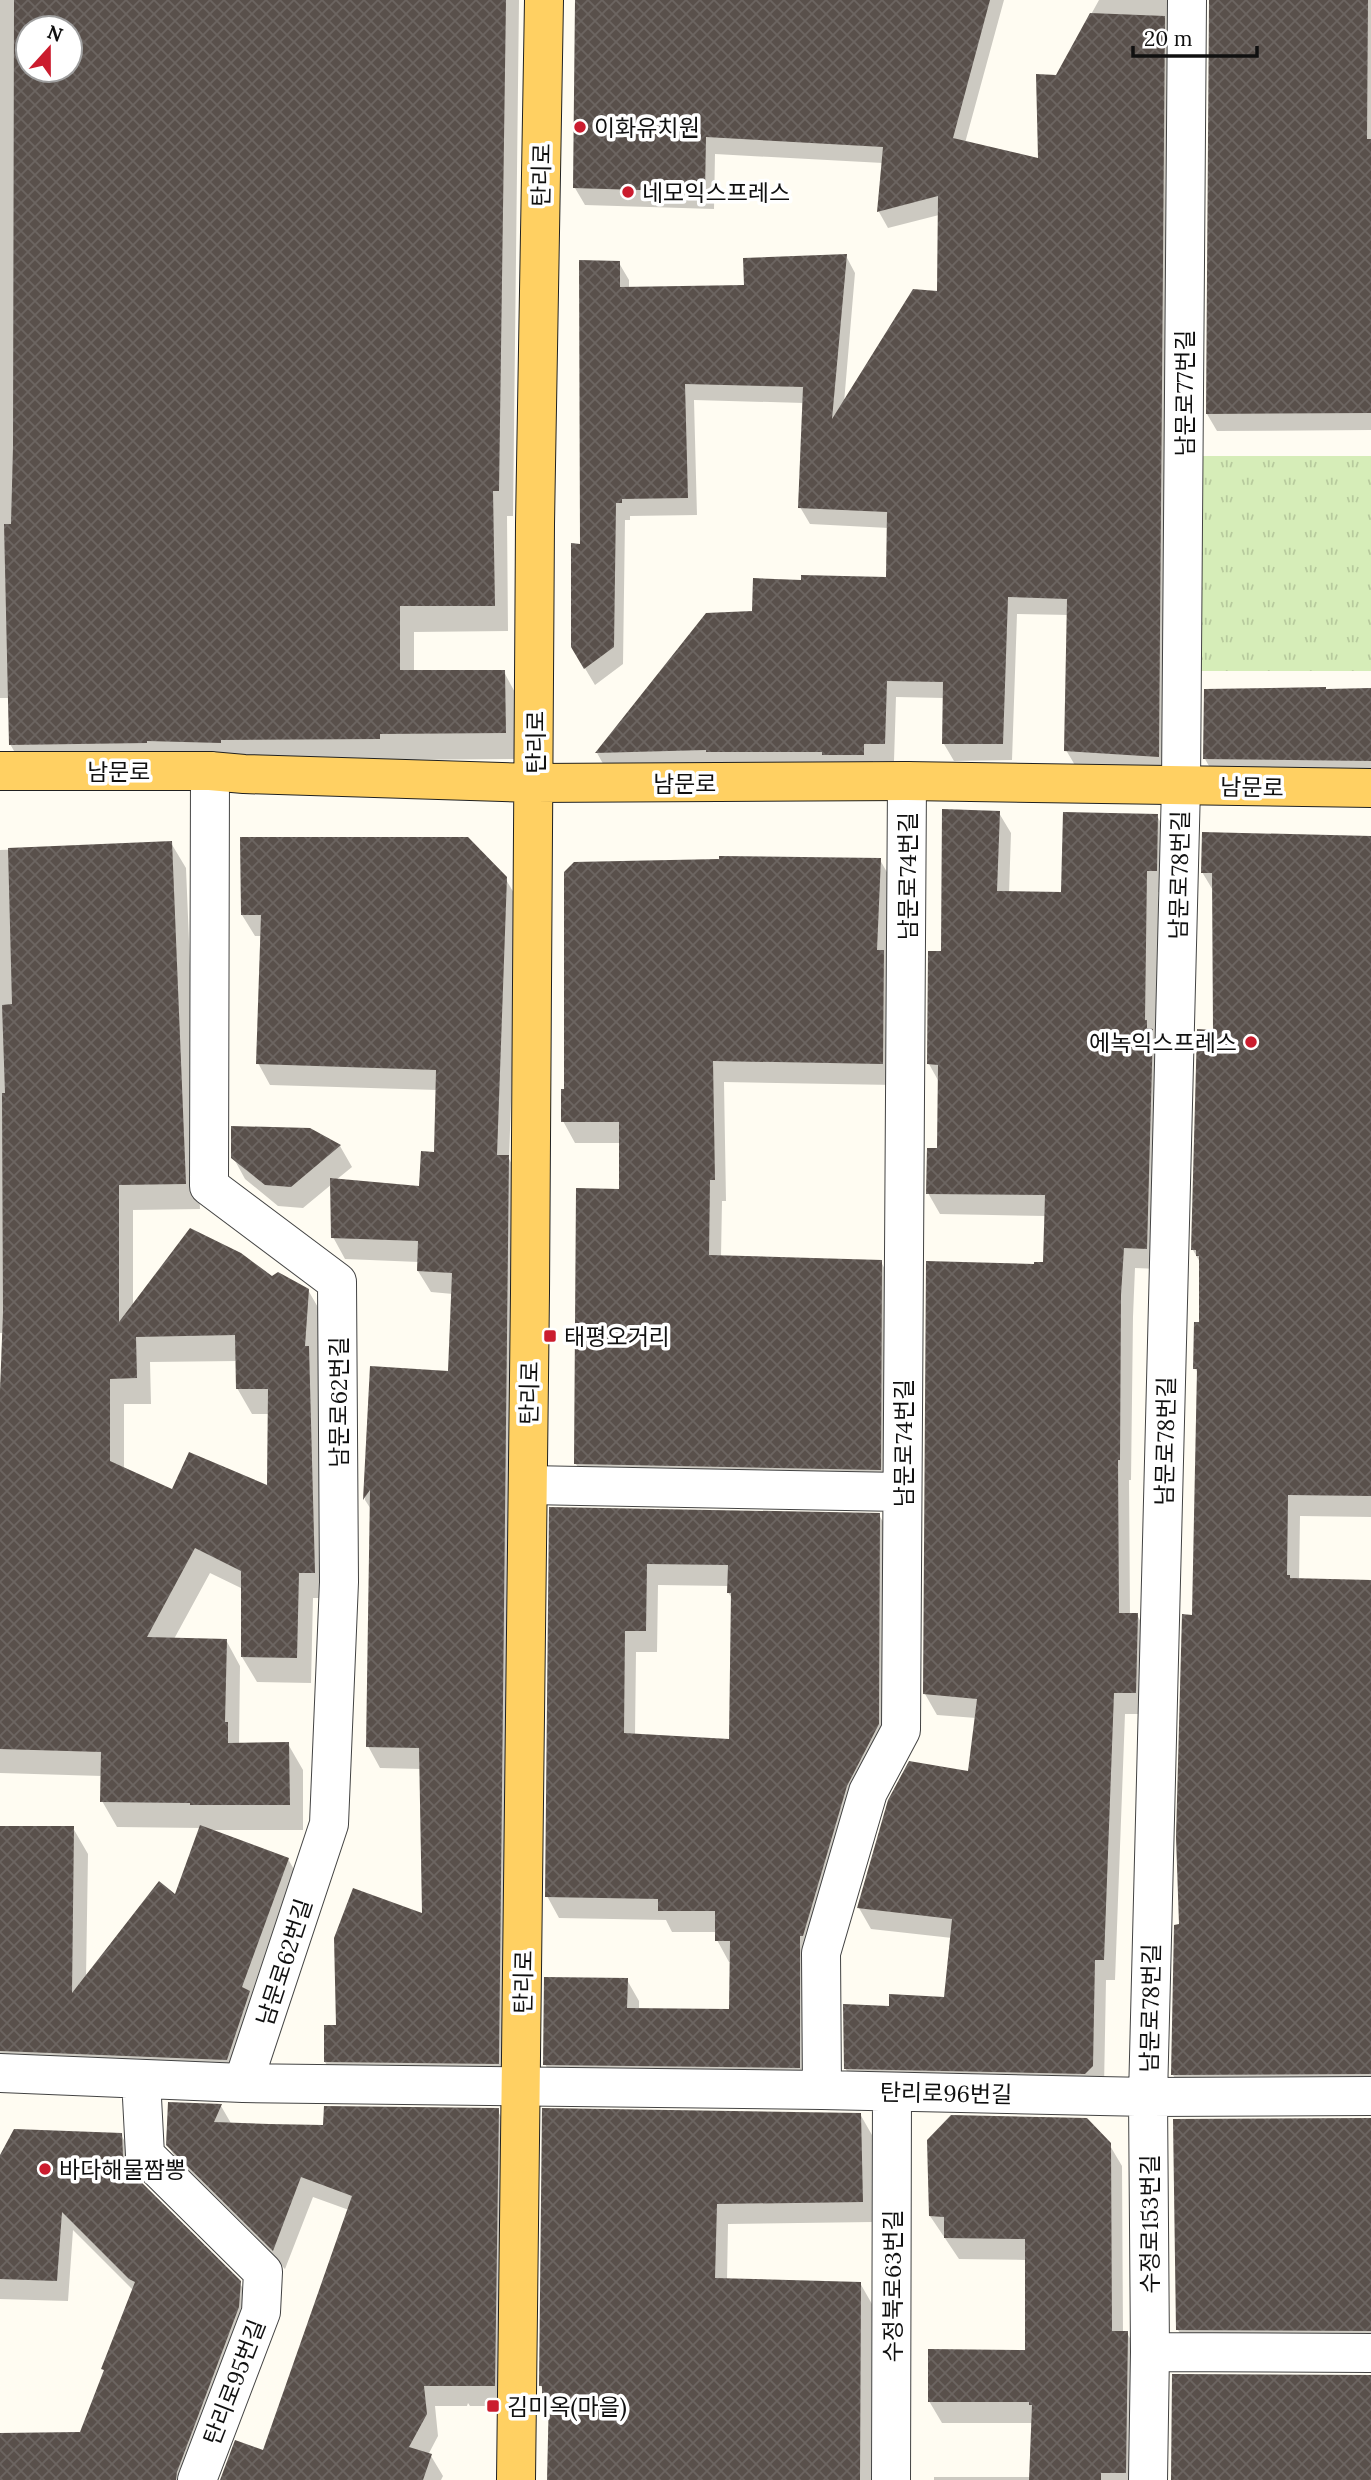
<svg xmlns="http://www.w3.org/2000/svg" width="1371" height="2480" font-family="Lora,'Noto Sans KR',serif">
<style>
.park{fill:url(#park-tufts)}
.shadow{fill:#0003;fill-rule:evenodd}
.building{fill:url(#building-cross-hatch);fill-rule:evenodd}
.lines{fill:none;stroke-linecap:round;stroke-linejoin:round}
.minor-casing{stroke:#434343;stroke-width:40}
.major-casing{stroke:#212121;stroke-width:40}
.minor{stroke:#fff;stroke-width:38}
.major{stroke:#ffd062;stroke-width:38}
.poi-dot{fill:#cb1c2e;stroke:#fff;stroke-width:2.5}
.labels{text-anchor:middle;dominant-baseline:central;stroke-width:7;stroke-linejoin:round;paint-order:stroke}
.poi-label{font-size:23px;fill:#101010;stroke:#fff;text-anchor:start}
.street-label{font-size:23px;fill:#101010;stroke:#fff}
</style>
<defs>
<pattern id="park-tufts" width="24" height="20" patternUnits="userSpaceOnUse" patternTransform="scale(1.75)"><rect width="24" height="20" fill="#d6edb8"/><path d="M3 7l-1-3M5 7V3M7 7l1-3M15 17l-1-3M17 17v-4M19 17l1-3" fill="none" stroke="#b7ca9d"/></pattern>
<pattern id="building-cross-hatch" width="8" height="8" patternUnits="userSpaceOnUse" patternTransform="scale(1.75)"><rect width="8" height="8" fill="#59504b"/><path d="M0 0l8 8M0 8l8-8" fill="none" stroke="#6c6561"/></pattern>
</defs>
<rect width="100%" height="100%" fill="#fffcf2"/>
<path class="park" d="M1193,456H1371V671H1194Z"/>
<path class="shadow" d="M0,0H519L513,516H507L508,631L414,632V672H504L518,698L519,759L394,760L25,770L10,744V698H0ZM28,28H70V70H28Z
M576,0H1004L965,143L1039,160L1057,76L1099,0H1184L1168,773L1076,767L1066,750L1069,615L1017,614L1012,760L954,761L944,744V698L896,697L894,761H873V772L606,769L597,753L707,615L753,613L803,582L888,579L889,528L810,524L800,507L804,403L694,400L697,515L630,516V520H625L623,664L595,685L583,665L582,546L619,263L629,280V288L745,287L846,256L855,273L844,403L939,293V215L888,228L879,212L883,163L715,154L714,209L585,205L575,188Z
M1211,0H1371V430L1217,431L1207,414Z
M1371,689V790L1222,789L1205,759Z
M999,813L1011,833L1009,893L1062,894L1157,816L1169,837L1168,892H1158L1159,1269L1135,1268L1133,1317L1131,1480H1129L1130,1615H1137L1149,1636L1147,1714H1125L1115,1980H1106L1104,2088L858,2089L845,2068L891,2008L946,1999L952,1938L871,1929L859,1908L890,1801L970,1773L976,1718L937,1715L925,1694L1045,1264L1046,1216L940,1214L928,1193L938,1150L939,1082L929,1064L943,952Z
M1371,837V1517L1300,1516L1299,1580L1371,1582V2095L1186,2096L1173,2075L1193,1617L1199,1375L1195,1368L1201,1323V1264L1193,1250L1215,1032L1214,892L1202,872Z
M171,843L186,868L200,1209L133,1210V1307L272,1278L308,1290L323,1316L329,1598H313L311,1683L257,1682L242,1657L243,1589L210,1573L174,1639L226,1640L240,1666L239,1744H288L303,1770V1830H210L288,1859L303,1885L242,2086L0,2078V1828H73L88,1854L86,1978L176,1897L201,1828L117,1827L102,1801V1776L0,1773V1382H2L3,1333H0V850ZM237,1361V1388L252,1414H270L269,1488L173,1491L124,1469V1404H151L150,1362Z
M880,860L892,881L895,1085L724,1082L726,1201H722L721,1257L881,1262L893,1283L892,1491L588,1485L576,1464L621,1191V1143H575L563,1121Z
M505,878L518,900L509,1159L520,1178L510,2085L338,2083L325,2062L338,2027L424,1916L421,1769L380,1768L368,1746L372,1511L365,1500L372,1368L450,1372L453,1294L431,1292L418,1271L419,1262L345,1259L333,1237L332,1184L303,1208L278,1206L245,1179L233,1157L310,1130L340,1146L352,1167L336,1180L421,1188L435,1154L437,1090L270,1085L258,1063L262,936H255L242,915Z
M551,1509L879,1515L892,1537L891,1747L859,1808L811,2089L557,2086L545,2064L627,1980L639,2001V2010H730L731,1962H729L717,1940V1932H672L666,1920L559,1918L547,1896ZM658,1585L729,1586L728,1592L733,1600L731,1741L635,1735L636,1652H657Z
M221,2106L232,2125L325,2126L497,2110L509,2130L506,2406H470L468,2403L467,2406H435L438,2436L428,2455L431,2456L443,2476L441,2480H222L264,2453L349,2210L313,2197L285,2269L180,2166L168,2145Z
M544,2110L860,2114L872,2135L873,2222L728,2224L727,2280L860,2283L872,2304L871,2480H549L551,2405L541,2386Z
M1371,2120V2352L1191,2351L1178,2330Z
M121,2135L133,2155L134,2177L239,2282L252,2303L193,2480H0V2435L81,2434L105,2372L103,2369L134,2291L73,2230L68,2301L0,2299V2158Z
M1109,2144L1122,2166L1123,2333H1127L1139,2354L1138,2480H934V2477H1031L1033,2423H942L929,2401L1027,2352V2260L959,2259L930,2216Z"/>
<path class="building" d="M14,0H506L499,491H493L495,606H400V670H505L506,733L380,734V739L221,740V743L147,741V743L9,745L4,524H11L13,447ZM28,28H70V70H28Z
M575,0H990L953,138L1038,158L1036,74L1056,75L1090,13L1165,16L1159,757L1064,751L1067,599L1008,597L1003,744H942L943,682L887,681L885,744H864V755H822V752H706V750L595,753L706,613L752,611L753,578L801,580V575L886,577L887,512L798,508L803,387L685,384L688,498L622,499V503H616L614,647L584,669L571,647V543L580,544L579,260L620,261V287L744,285L743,258L847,254L832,419L913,289L937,291L938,196L877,212L883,147L706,137L705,192L573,188Z
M1209,0H1368L1367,139H1371V413L1206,414Z
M1326,687V689L1371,688V761L1203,759L1204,689Z
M942,809L1000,811L997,891L1061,892L1063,812L1158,814L1157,871H1147L1145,1020H1147V1028L1153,1029L1147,1249L1124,1248L1121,1295L1120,1460H1118L1119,1613H1138L1136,1693H1114L1104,1960H1095L1093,2066L1085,2074L844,2069L843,2004L889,2006V1994L944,1997L952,1919L857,1908L888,1800L909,1761L968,1771L977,1699L923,1694L926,1261L1034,1264V1262H1043L1045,1195L926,1194L927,1148H937L938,1065L927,1064L928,951H941Z
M1202,832L1371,836V1496L1288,1495L1287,1575H1290V1578L1371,1580V2074L1171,2075L1174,1925L1179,1924L1176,1837L1182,1614L1192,1615L1197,1369H1193L1194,1322H1199V1256H1196V1250H1191L1197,1029L1213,1030L1212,873H1201Z
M240,837H468L507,877L497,1155H509L499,2064L324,2062V2025H336L334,1938L353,1888L422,1913L419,1748L366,1747L370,1490L363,1500L370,1366L448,1371L452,1273L417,1271L418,1241L331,1238L330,1178L419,1186L421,1151L434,1152L436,1070L256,1064L261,915H241Z
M172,841L186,1184L119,1185V1322L190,1228L241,1253L272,1276L278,1272L309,1289L305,1346H309L315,1573H299L297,1658L241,1657V1571L195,1548L147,1637L227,1639L225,1722H228V1743L289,1742L290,1805H190V1803L100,1802L101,1752L0,1749V1391L3,1312L2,1093H5L2,1005L12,1004L8,848ZM235,1335L236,1389H268L267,1485L189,1452L172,1489L110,1461V1379L137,1378L136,1337Z
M719,856L881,858L877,950H884L883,1064L713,1061L715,1180H710L709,1255L882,1260L881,1470L574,1464L576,1188L619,1189V1122H561V1089H564V872L574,862L719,859Z
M231,1126L310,1128L341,1145L291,1187L265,1185L231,1158Z
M549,1507L880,1513L879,1724L847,1786L803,1936H800V2068L543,2065L544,1977L628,1978L627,2008L729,2009L730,1941H715V1911H658V1899L545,1897ZM647,1564L728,1565L727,1593H731L729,1739L624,1733L625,1631H646Z
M200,1825L289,1858L242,1987L250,1991L227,2060L0,2051V1826H74L72,1993L159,1881L175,1894Z
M168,2102L222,2104L214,2122L269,2124L323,2125L324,2106L499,2108L495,2386H424L427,2414L409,2447L432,2454L423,2480H220L235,2440L263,2450L352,2196L301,2177L273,2251L166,2145Z
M542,2108L861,2113L863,2202L717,2204L715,2278L861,2282L860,2480H547L549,2394H542V2386H539Z
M951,2115L1087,2118L1111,2143L1112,2331H1128L1126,2473H1101V2480H1029L1032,2405H1029V2402H928V2349L1025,2350V2239L944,2238V2217L929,2216L927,2140Z
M1371,2118V2331L1176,2330L1173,2119Z
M14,2129L122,2133L123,2156L130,2171L241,2281L239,2307L177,2472L176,2480H0V2433L80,2432L104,2370L101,2369L135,2282L129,2279L62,2212L57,2281L0,2279V2155Z
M1172,2374L1371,2375V2480H1171Z"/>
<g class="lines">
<g class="minor-casing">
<path id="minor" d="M210,771L209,1186L337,1282L339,1582L329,1824L243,2083
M528,1485L902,1492
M0,2073L243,2083L822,2090L1148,2097L1371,2096
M141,2079L145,2155L263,2272L261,2312L197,2480
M822,2090L821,1953L868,1792L901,1730L907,781
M1150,2352L1371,2353
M891,2480L892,2093
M1148,2480L1150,2352L1148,2097L1181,786L1187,0"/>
</g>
<g class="major-casing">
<path id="major" d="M0,771H210L244,774L534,783L907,781L1371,788
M516,2480L530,1293L535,524L544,0"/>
</g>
<use href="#minor" class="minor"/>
<use href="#major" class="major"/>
</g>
<g class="poi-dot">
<circle cx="580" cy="127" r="7"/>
<circle cx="628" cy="192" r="7"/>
<circle cx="1251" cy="1042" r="7"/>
<rect x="543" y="1329" width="14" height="14" rx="3.5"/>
<circle cx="45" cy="2169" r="7"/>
<rect x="486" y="2399" width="14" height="14" rx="3.5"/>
</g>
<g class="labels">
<g class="poi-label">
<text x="594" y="127">이화유치원</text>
<text x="642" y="192">네모익스프레스</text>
<text x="1237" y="1042" text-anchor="end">에녹익스프레스</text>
<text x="564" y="1336">태평오거리</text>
<text x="59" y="2169">바다해물짬뽕</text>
<text x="507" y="2406">김미옥(마을)</text>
</g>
<g class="street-label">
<text transform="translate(541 175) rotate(-89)">탄리로</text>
<text transform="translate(1184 393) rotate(-90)">남문로77번길</text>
<text transform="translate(535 742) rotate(-90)">탄리로</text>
<text x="119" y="771">남문로</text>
<text x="685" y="783">남문로</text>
<text transform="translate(1252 787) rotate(1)">남문로</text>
<text transform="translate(1179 875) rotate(-89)">남문로78번길</text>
<text transform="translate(907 876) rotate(-90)">남문로74번길</text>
<text transform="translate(529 1393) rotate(-89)">탄리로</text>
<text transform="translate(338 1402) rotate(-90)">남문로62번길</text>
<text transform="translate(1165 1441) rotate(-89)">남문로78번길</text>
<text transform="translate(903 1443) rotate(-90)">남문로74번길</text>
<text transform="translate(284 1962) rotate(-72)">남문로62번길</text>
<text transform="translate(523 1982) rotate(-89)">탄리로</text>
<text transform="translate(1150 2008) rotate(-89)">남문로78번길</text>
<text transform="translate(946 2093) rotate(1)">탄리로96번길</text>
<text transform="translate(1149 2224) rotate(-90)">수정로153번길</text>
<text transform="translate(892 2286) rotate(-90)">수정북로63번길</text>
<text transform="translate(234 2382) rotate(-69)">탄리로95번길</text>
</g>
</g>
<g transform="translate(49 49) rotate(21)"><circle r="33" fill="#ffffff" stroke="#9f9f9f" stroke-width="2"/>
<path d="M0-5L12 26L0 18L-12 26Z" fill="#cb1c2e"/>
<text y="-10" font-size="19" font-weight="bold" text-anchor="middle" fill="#101010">N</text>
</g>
<path d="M1133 46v10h124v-10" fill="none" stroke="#101010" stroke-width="3.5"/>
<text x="1144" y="46" font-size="21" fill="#101010" stroke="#ffffff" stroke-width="5" paint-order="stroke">20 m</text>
</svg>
